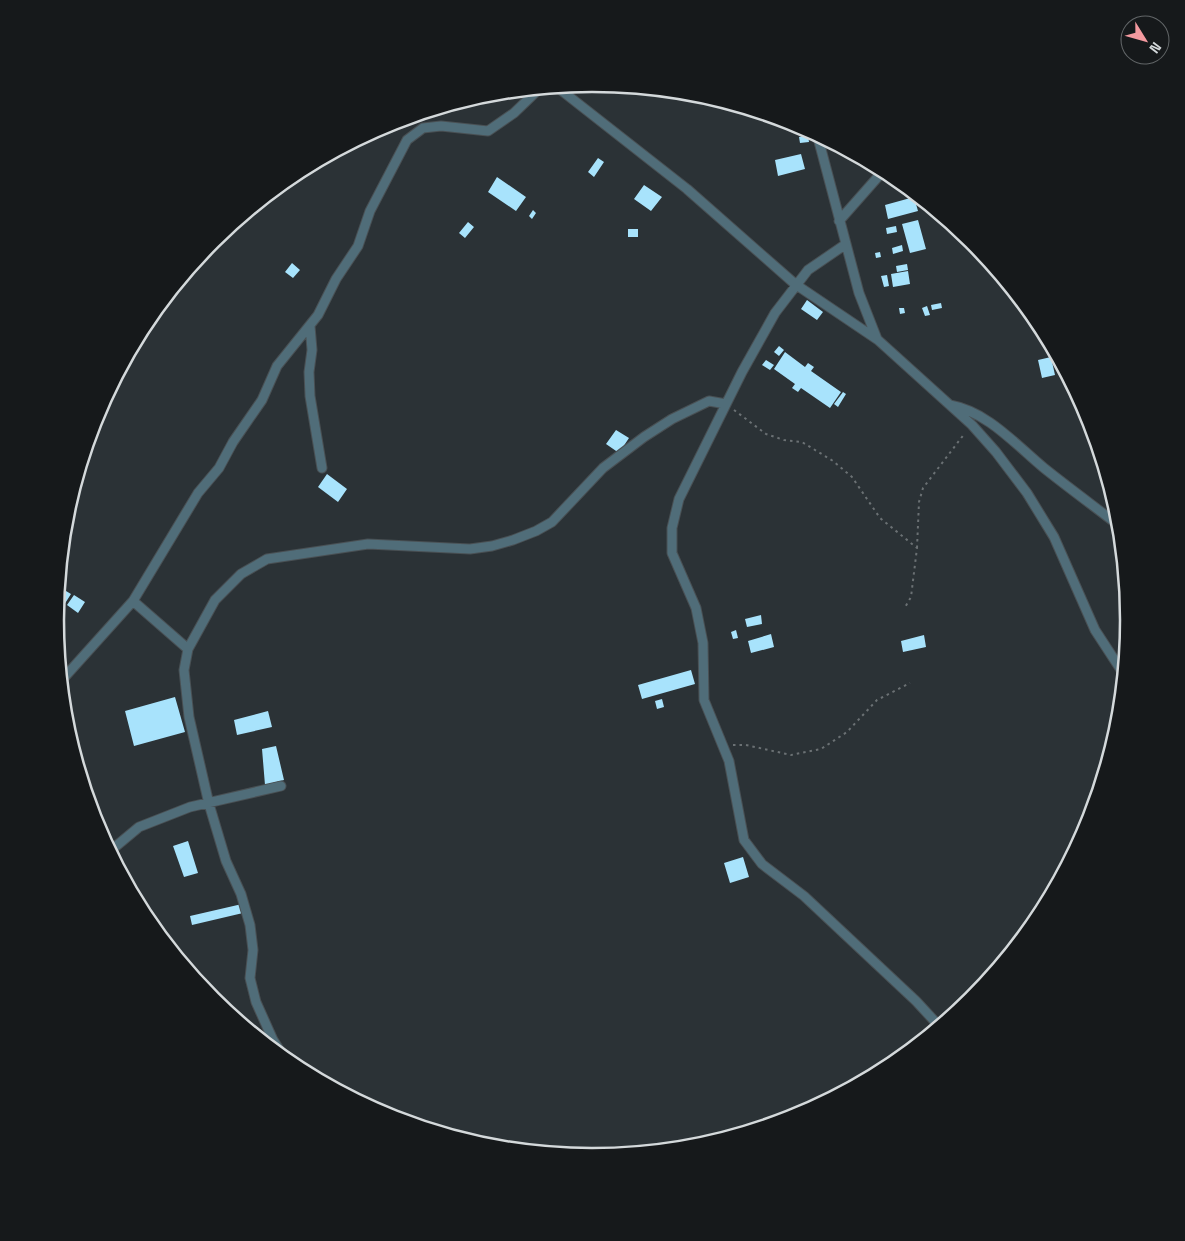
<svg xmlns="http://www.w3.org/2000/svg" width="1185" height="1241" font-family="'Space Grotesk',sans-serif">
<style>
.building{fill:#a8e3fc}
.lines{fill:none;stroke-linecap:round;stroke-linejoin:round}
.minor-casing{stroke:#495054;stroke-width:11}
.path{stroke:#6b7174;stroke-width:2;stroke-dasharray:2.5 4;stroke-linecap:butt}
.minor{stroke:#506d79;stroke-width:9}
.rim{fill:none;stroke:#d4d9db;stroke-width:2.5}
</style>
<rect width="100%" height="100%" fill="#2b3236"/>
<path class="building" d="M808,135L809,142L800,143L799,137Z
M801,154L805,169L778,176L775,160Z
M598,158L604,162L594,177L588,172Z
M497,177L526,197L516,211L488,192Z
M644,185L662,197L651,211L634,199Z
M914,197L918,211L888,219L885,205Z
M533,210L536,213L532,219L529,216Z
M918,220L926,249L910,253L902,224Z
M468,222L474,227L465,238L459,233Z
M896,226L897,232L887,234L886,228Z
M628,229H638V237H628Z
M902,245L903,251L893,254L892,248Z
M880,252L881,257L876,258L875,253Z
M292,263L300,270L293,278L285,272Z
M907,264L908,270L897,272L896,266Z
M908,271L910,284L893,287L891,274Z
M887,275L889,286L884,287L881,276Z
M807,300L823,312L817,320L801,309Z
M941,303L942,308L932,310L931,305Z
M927,306L930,315L925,316L922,308Z
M899,308H904L905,313L900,314Z
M779,346L784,350L779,356L774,352Z
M785,352L805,367L808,363L814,367L811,371L841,392L830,408L801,388L798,392L792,388L795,384L774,369Z
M1051,357L1055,375L1042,378L1038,360Z
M766,360L774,365L770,370L762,365Z
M843,392L846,394L838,407L834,404Z
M616,430L629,438L619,453L606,444Z
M327,474L347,489L338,502L318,487Z
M61,588L71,594L64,605L57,601Z
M74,595L85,602L78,613L67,605Z
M761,615L762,624L747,627L745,619Z
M736,630L738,638L733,639L731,632Z
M771,634L774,647L751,653L748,641Z
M924,635L926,647L903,652L901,641Z
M691,670L695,684L642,699L638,685Z
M175,697L185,732L134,746L125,711Z
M662,699L664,707L657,709L655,701Z
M268,711L272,727L237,735L234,720Z
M276,746L284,780L265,785L262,749Z
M188,841L198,873L184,877L173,846Z
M743,857L749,877L730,883L724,863Z
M242,904L243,913L192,925L190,916Z"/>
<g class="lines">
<g class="minor-casing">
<path id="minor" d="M557,87L687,189L795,284L878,340L972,425L996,452L1027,493L1054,537L1095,630L1125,676
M817,134L859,293L877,339
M839,221L884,170
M846,244L808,270L775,313L742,372L679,499L672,528V553L696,608L703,643L704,700L729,761L744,840L762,864L804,896L916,1001L940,1027
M310,326L312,350L309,372L310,396L322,468
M950,405C988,412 1015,444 1044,468C1069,488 1095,507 1121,527
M133,601L188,649
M61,681L133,601L198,493L219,468L233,442L262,400L277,366L318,315L336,279L358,246L370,211L407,140L423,128L441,126L488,131L514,113L540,88
M113,849L115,862
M109,852L139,827L190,807L281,786
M287,1062L273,1040L256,1002L250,978L253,950L250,925L241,894L226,861L209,804L189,717L184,670L188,649L215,600L241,574L267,559L368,544L470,549L492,546L513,540L536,531L552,522L603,468L644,437L672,419L709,401L726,404"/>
</g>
<path class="path" d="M734,410L766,434L784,440L802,442L833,461L852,477L880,518L917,548L911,597L904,609
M917,548L919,502L923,488L965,433
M733,745H746L791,755L821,749L847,732L877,700L910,683"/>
<use href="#minor" class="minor"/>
</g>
<path d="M0 0H1185V1241H0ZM64 620a528 528 0 1 1 1056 0a528 528 0 1 1-1056 0Z" fill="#16191b" fill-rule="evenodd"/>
<path class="rim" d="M64 620a528 528 0 1 1 1056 0a528 528 0 1 1-1056 0Z"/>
<g transform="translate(1145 40) rotate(127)"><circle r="24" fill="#16191b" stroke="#626668"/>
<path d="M0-4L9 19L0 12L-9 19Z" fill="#f49aa0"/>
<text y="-8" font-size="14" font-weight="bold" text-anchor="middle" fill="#d4d9db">N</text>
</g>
</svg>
